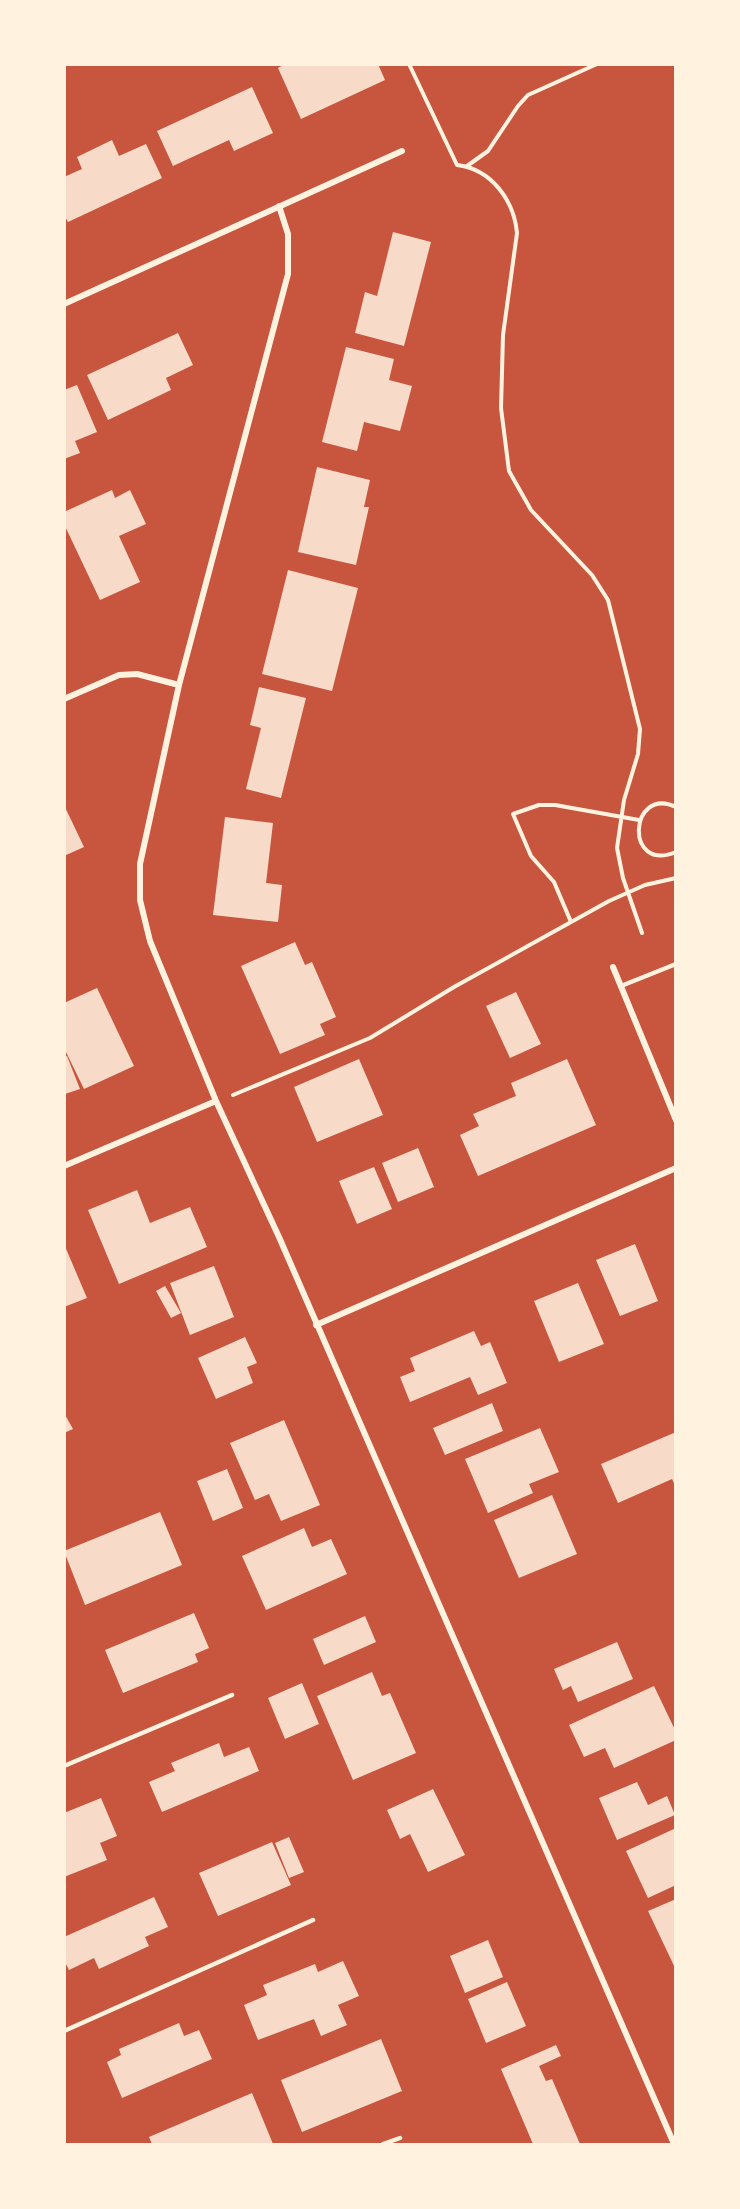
<svg xmlns="http://www.w3.org/2000/svg" width="740" height="2209" font-family="Ubuntu,sans-serif">
<style>
.building{fill:#f7dbc8}
.lines{fill:none;stroke-linecap:round;stroke-linejoin:round}
.path{stroke:#fff3e0;stroke-width:4}
.service{stroke:#fff3e0;stroke-width:4.5}
.minor{stroke:#fff3e0;stroke-width:6}
</style>
<rect width="100%" height="100%" fill="#c8553d"/>
<path class="building" d="M285,64H378L385,80L301,119L278,68Z
M252,87L273,133L234,151L229,140L173,166L157,131Z
M112,140L119,156L146,144L162,178L68,222L64,215V177L82,169L77,157Z
M393,232L431,242L404,346L355,333L365,292L377,296Z
M178,333L193,365L166,378L171,390L108,420L87,375Z
M346,347L394,359L389,380L412,386L400,431L364,422L357,451L322,442Z
M77,385L97,432L75,441L80,453L64,459V390Z
M317,467L370,480L364,507H369L356,565L298,552Z
M112,490L115,498L130,490L146,524L119,536L140,582L100,600L64,524V512Z
M288,570L358,588L332,691L262,674Z
M259,687L306,698L281,798L246,789L261,728L250,725Z
M64,805L84,847L64,856Z
M225,817L273,823L266,883L282,885L278,922L213,915Z
M295,942L305,965L312,962L336,1017L320,1024L325,1035L280,1054L241,966Z
M97,988L134,1066L84,1089L64,1048V1003Z
M516,992L541,1044L510,1058L486,1006Z
M67,1056L80,1089L65,1094L64,1057Z
M359,1059L383,1115L317,1142L294,1087Z
M567,1059L596,1125L478,1176L460,1135L479,1126L473,1114L516,1096L511,1083Z
M418,1148L434,1187L398,1202L382,1163Z
M374,1167L392,1209L357,1224L339,1181Z
M137,1190L150,1223L190,1207L207,1247L119,1284L88,1210Z
M64,1244L87,1298L64,1307Z
M635,1244L658,1301L620,1316L596,1260Z
M214,1266L234,1317L190,1335L170,1283Z
M578,1283L604,1344L559,1362L534,1301Z
M165,1286L181,1313L171,1318L156,1291Z
M474,1331L481,1346L490,1342L507,1383L478,1395L470,1377L410,1402L400,1377L415,1371L410,1358Z
M245,1337L257,1363L247,1367L253,1383L216,1399L198,1358Z
M492,1403L503,1431L445,1455L433,1428Z
M64,1413L73,1429L64,1433Z
M284,1420L320,1505L281,1521L269,1494L255,1500L230,1443Z
M540,1428L559,1472L529,1484L533,1493L488,1513L465,1459Z
M676,1432V1487L672,1479L618,1503L601,1464Z
M227,1469L243,1508L213,1521L197,1481Z
M552,1495L577,1554L519,1578L494,1520Z
M160,1512L182,1565L85,1605L64,1551Z
M304,1528L312,1547L331,1539L347,1574L266,1610L242,1556Z
M194,1613L209,1648L195,1654L198,1662L123,1693L105,1650Z
M365,1616L376,1642L324,1665L313,1639Z
M617,1642L633,1679L578,1702L571,1686L563,1690L554,1669Z
M372,1672L382,1696L390,1693L416,1753L353,1780L317,1696Z
M302,1683L319,1724L285,1739L268,1698Z
M654,1686L676,1732V1740L614,1768L605,1748L584,1757L569,1725Z
M219,1743L224,1757L249,1747L259,1771L162,1812L149,1782L175,1771L171,1763Z
M637,1782L648,1805L667,1796L675,1815L617,1840L599,1798Z
M433,1789L465,1855L428,1872L410,1834L400,1839L387,1810Z
M101,1798L117,1836L100,1843L107,1860L64,1877V1813Z
M676,1828V1885L648,1898L626,1851Z
M289,1837L304,1872L289,1878L275,1843Z
M272,1842L291,1885L218,1916L199,1873Z
M154,1897L168,1927L145,1937L149,1946L99,1969L94,1958L69,1970L64,1960V1937Z
M676,1899V1970L648,1911Z
M488,1940L503,1977L465,1993L450,1956Z
M343,1961L359,1996L338,2005L347,2025L321,2036L314,2019L258,2040L244,2005L267,1995L263,1985L315,1964L318,1972Z
M507,1982L526,2026L486,2043L468,1999Z
M179,2023L184,2036L199,2030L212,2059L122,2098L107,2062L121,2055L119,2049Z
M381,2039L402,2091L302,2132L281,2080Z
M556,2045L561,2056L539,2066L546,2081L552,2079L580,2144H533L501,2069Z
M252,2093L273,2144H152L149,2137Z"/>
<g class="lines">
<path class="path" d="M409,64L457,165C491,169 514,200 517,233L503,335L501,408L509,471L531,510L592,575L608,600L640,729L638,754L624,800L617,848L623,878L642,933
M467,166L488,151L518,106L528,95L597,64
M676,807C629,785 624,874 676,852
M571,922L554,882L531,856L513,814L539,805H555L639,820
M233,1095L370,1038L454,987L609,901L645,885L676,878"/>
<path class="service" d="M621,986L676,964
M64,1766L232,1695
M64,2031L313,1920
M383,2144L400,2138"/>
<path class="minor" d="M279,206L288,234V274L179,685L140,864V900L150,941L216,1101L279,1237L674,2144
M64,304L402,151
M64,699L119,675L137,674L179,685
M613,967L676,1120
M64,1166L216,1101
M316,1325L676,1168"/>
</g>
<rect width="740" height="2209" fill="none" stroke="#fff3e0" stroke-width="132"/>
</svg>
